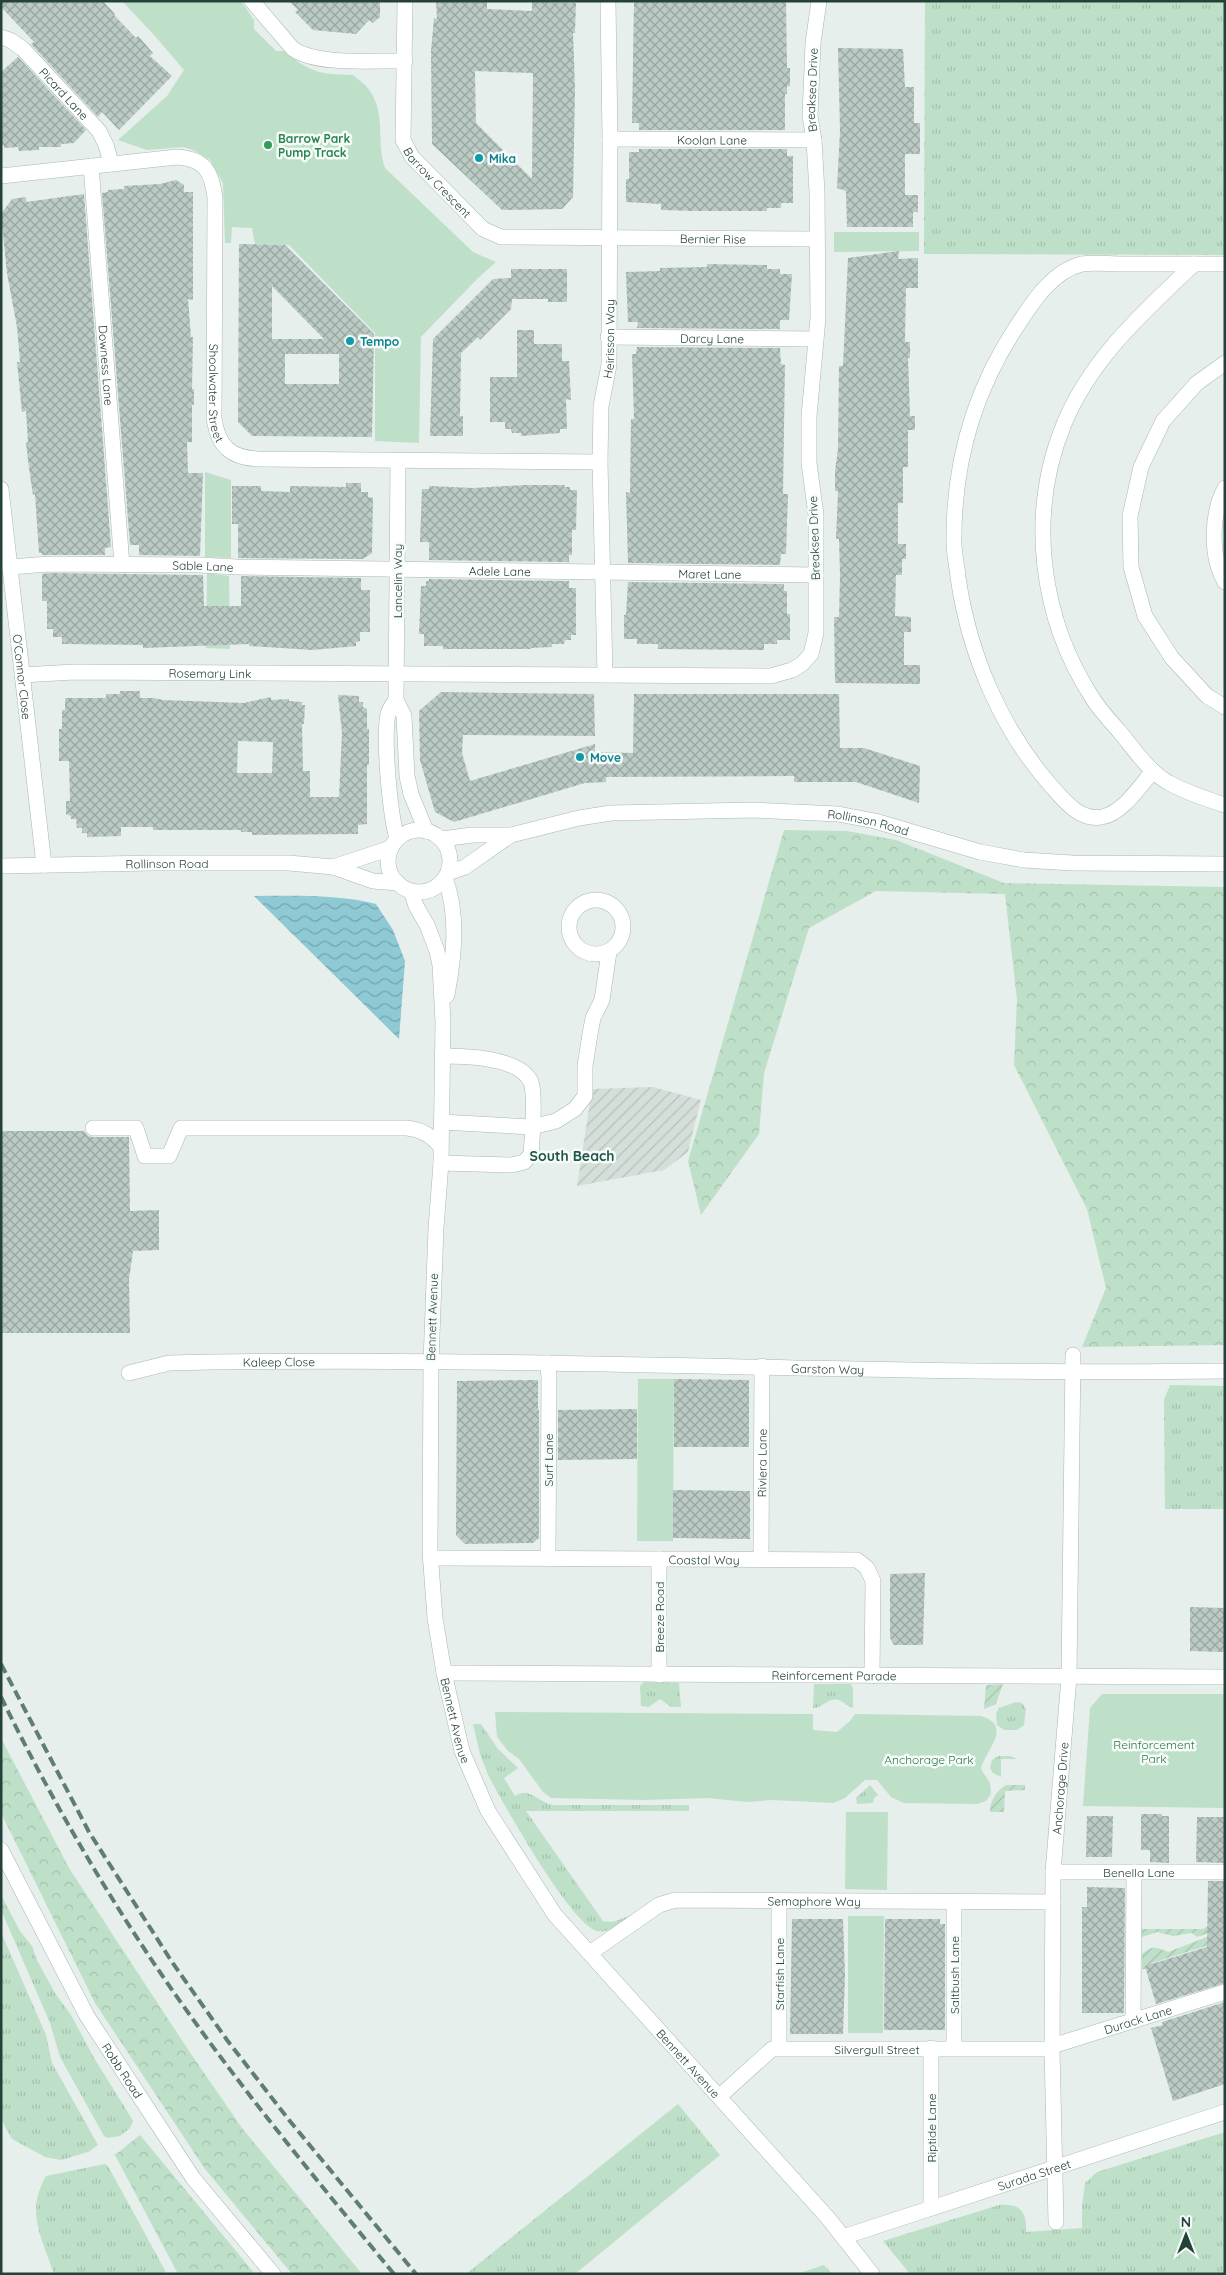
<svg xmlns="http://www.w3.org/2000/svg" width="1226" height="2275" font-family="Quicksand,sans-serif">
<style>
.industrial{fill:url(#industrial-furrows)}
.grass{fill:url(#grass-tufts)}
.forest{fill:url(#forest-crowns)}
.park{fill:#bfe0c8}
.garden{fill:url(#garden-furrows)}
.water{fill:url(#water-waves)}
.building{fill:url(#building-cross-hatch);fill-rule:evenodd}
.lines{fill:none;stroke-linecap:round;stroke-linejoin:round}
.minor-casing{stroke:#a8b8b2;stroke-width:16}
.minor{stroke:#fff;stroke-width:15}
.rail{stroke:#5f7d75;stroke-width:4;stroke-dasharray:10 5;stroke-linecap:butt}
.leisure-dot{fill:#2e9e5b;stroke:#f7fbf9;stroke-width:2}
.culture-dot{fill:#0f9aa8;stroke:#f7fbf9;stroke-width:2}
.labels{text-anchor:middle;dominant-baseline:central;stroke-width:5;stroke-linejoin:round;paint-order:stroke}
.street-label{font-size:12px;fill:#24423a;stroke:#f7fbf9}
.leisure-label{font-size:12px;font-weight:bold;fill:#27864d;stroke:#f7fbf9;text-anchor:start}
.culture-label{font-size:12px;font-weight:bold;fill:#0d838f;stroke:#f7fbf9;text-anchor:start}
.park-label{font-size:12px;fill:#2d7a4b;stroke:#f7fbf9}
.neighbourhood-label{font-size:14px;font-weight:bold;fill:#1f5548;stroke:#f7fbf9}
</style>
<defs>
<pattern id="industrial-furrows" width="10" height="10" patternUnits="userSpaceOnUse" patternTransform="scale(1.25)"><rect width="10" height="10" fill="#d4dfda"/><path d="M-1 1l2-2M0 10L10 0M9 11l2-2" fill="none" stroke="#b6c1bc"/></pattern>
<pattern id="grass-tufts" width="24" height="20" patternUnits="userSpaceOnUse" patternTransform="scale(1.25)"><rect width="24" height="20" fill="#bfe0c8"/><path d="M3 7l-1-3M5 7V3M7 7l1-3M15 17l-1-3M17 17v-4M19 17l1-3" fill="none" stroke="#a4c1ad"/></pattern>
<pattern id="forest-crowns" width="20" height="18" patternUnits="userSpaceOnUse" patternTransform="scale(1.25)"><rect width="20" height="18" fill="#bfe0c8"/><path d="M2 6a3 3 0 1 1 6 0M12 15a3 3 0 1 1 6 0" fill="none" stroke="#a4c1ad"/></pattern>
<pattern id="garden-furrows" width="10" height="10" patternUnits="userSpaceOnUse" patternTransform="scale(1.25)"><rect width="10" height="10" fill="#bfe0c8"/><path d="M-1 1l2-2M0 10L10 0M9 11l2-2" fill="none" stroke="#a4c1ad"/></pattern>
<pattern id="water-waves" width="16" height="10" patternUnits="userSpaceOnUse" patternTransform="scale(1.25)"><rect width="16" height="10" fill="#8ec9d4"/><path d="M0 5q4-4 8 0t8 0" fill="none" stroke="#74a5ad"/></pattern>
<pattern id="building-cross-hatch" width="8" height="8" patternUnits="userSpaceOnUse" patternTransform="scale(1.25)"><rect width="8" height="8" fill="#bbcac4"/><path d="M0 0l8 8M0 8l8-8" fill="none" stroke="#98a6a0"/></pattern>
</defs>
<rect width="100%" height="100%" fill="#e6efeb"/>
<path class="industrial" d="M653,1087L701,1100L688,1152L664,1170L577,1186L592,1089Z"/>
<path class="grass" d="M925,1H1225V255L924,254Z
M1170,1385L1225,1386V1509H1165L1164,1400Z
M644,1682L679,1683L681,1707H671L660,1699L649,1707L641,1706L640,1686Z
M814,1684H851L853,1688V1708C849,1707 844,1702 839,1700C828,1697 823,1708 813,1708Z
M1016,1702L1022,1703L1026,1709L1024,1725L1017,1730H1004L997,1725L996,1713L999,1708Z
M473,1724H481L498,1749L518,1768L504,1778L515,1796C530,1786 538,1803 553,1805H689V1811H526L603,1921L613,1922L634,1914C624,1921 611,1934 597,1931C571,1925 503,1803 488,1775L480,1754Z
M998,1756H1010L1017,1759H1001V1777L993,1773L990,1768L992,1760Z
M870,1785L878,1795L874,1798L873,1803L857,1804L856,1798Z
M1,1895L20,1931L32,1946L37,1960L55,1993L71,2015L94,2058L129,2114L133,2121L130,2128L120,2136L108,2138L104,2136L60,2057L50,2023L1,1910Z
M1,1932L46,2035L52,2063L98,2145L88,2152L61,2160L45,2157L12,2139L1,2119Z
M678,2104L720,2155L575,2274H466Z
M1225,2132V2274H910L883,2241L999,2205C1020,2203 1027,2211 1026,2232L1082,2228V2206L1085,2183L1097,2172Z
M105,2164L108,2166L167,2274H54C42,2238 25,2212 46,2176Z
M824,2265L832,2274H797Z"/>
<path class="forest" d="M784,830L847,831L896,840L1004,883L1225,887V1345L1082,1347L1106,1288L1087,1209L1014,1065L1017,1000L1005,894L876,891L809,928L764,1073L759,1134L701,1215L688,1161Z
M1,1738L69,1868L189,2051L242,2128L362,2274H292L205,2169L95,2003L1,1813Z
M140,2135L255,2274H178L115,2155Z"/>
<path class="park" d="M122,1H241L254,20V29L276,51H284C311,73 319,74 353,75C359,80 366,85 370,91C386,114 376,143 385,168L473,252L496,262L478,278L421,337L419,443L375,441V333L289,245L255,244L252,228L232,227L231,243H225L223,183L210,160L193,150L183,147L147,150L118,140L167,96L184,70L155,36Z
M834,232H919V251L834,252Z
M205,472L231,480V558L205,557Z
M207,573L229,576L230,649L206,648Z
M638,1379H674L673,1541H637Z
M1102,1694H1225V1808L1083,1806L1090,1708Z
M495,1712L813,1714V1730L837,1732L850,1721L855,1714L981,1716C1015,1726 983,1753 981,1769L990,1783L991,1794L986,1801L977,1804L904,1803L891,1797L877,1780H865L845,1798L833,1803L772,1800L747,1802L708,1798L644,1800L551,1798L543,1792L519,1759L508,1751L497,1737Z
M846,1812H888L887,1890L845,1889Z
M848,1916H884L883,2033H848Z"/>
<path class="garden" d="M1003,1684L996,1704L984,1709L986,1685Z
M1006,1785H1025V1790L1005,1791L1004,1812H990C990,1801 996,1791 1006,1785Z
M1210,1924H1225V1927L1197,1937L1192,1933L1173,1936L1157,1932L1142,1937V1929H1203Z
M1212,1935L1217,1938L1225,1936V1940L1152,1963L1147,1969H1142V1954C1152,1945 1157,1947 1168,1952Z"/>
<path class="water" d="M254,896C295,896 335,894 376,904L393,930L405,961L399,1039Z"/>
<path class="building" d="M1,1H103L115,14L114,15L136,38L138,36L153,53L150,56L172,76L119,130L102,112L98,117L31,44L34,42L1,7Z
M289,1H380V17L373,23L369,20L356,34L313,30L295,12L298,10Z
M436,1H487V9L532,11V2L576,3L575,33H573L575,89L573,197L562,209L502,210L432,144L431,51L434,18L437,19ZM475,71L533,73L532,179L476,123Z
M634,1H786L787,68H790V86H787V94H785V130H639V123H632Z
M838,48L903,49L905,87H914V123H920V154H905V195H918V212H913V227H847L846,191L837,188L840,131Z
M18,57L86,130L74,143L61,144V147H39V150L19,151L18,147L4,148V145L1,146V72Z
M639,149H787V156H793V203H781V208H767V211H693L661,210V204L626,202V179H629V152H639Z
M176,180L184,185V192H193V300L188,299L191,337H193L192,389H194V405H192V442H187L188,473H203L200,556L139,555V545H130L102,193L108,192V190L124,189V186L160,184Z
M84,194L111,547L105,548V555H42V553H39L35,494L33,495L29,468L26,443L28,442L26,411L22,412L17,362H20L17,327L7,273L1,214L12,199L26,197V202Z
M239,244L285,245L374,334L372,437L252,436L238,422ZM272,286L324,339H272ZM285,354H339V384H285Z
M899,251L898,259L918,258V288H906L905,342H910V358H908L910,416H915V430H908V467H903V503H898V544H906V559H902V575H896L895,616L911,617V632H904V665H920V684L835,683L834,617H839L840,575L839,539H836L838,491H835V471L838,449L839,366H843L848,258Z
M707,264L767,265V269H780V274H792L789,320H780V329L637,328L638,322H628L626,272L660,271V268L707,267Z
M511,269H567V302H548V299H512L511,309L480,340L478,337L461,353L460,416H463V436H430L433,339L493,279L511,278Z
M517,330H534V344H562V361H569L571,400L566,399L567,429H560V433L521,436V433H512L511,429H505V422H490V377H517Z
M637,347L780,348L781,364L785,365L783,494H788L786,554H781L780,565L628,563L626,492L630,493L631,419H634L632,354H636Z
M346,483H361V492H368V497L373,498L372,553L363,559L238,558V524H232V486H261V491L290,492V486L346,487Z
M525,485H565L564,487H570V490H577L576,530H572V555H569V562L429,560V542H420L422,489H429V486L473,488Z
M50,573L203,575L204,606H241V576L361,578V590H370V632H360V641L356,642V646L313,650L249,646V644L143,648V645L62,644V637H53V629H47V601H42V574Z
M429,579L569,581V588H576V635H571V640H565L564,644H552V647L531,648V649H443V646H424V634H419L421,586H426V581H429Z
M628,582L784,584V591H787V614H790V640H777V644H764V650L658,649V644H637V639H624V615H626Z
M120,691H140V698H154L163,700L244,703L271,697V700L289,699V701L302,702V705H305L304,724H302L303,771H310V797H339L342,733L338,695L359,696V702H363V707L367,709V729H369V765H367V824L358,825V834L252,835V832H241V830H153V827H121V836L87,837V833H82V828H77L76,819H71V816L66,814V801H70L69,761H59V729H62V710H65V698H106V694H120ZM238,741L273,742L272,773H237Z
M441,692L594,694L595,736L463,735L462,753L470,781L595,744V752L633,753L634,694H839L840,748H864L920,766L919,803L856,782H794V776L606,777V782L585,783L454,822L435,812L420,760L419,711Z
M1,1131H84L88,1136L93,1137H129L130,1211L159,1210V1250L133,1251L129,1279L130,1333H1Z
M674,1379L749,1380V1447H674Z
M538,1380V1410H539V1538L533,1543L465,1544L456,1535L457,1381Z
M637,1409V1459L558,1460V1410Z
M673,1490L750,1491V1539L673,1538Z
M925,1573L923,1645H894L890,1638V1574Z
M1190,1607L1225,1608V1652L1190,1651Z
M1141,1814H1162V1816H1169V1863L1150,1862V1850H1141Z
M1087,1816H1113L1112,1857H1086Z
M1197,1817H1224V1863L1196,1862Z
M1208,1881H1224L1225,1983L1156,2004L1145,1966L1207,1947Z
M1087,1887L1125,1888L1124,2013H1082V1907H1087Z
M792,1919H843L845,1976L843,2034H790Z
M885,1919H940V1924H945V2030H884Z
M1225,2002V2084L1173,2101L1151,2028L1163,2025L1162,2022Z"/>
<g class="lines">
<g class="minor-casing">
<g id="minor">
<path d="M252,1L293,49C319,66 373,60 405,61"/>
<path id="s1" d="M405,1L403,140L412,157L483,229L501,237H513L817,239"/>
<path id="s2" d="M1,37L10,40L23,49L99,131L106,145L111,163"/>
<path id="s3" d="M610,139L814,140"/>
<path id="s4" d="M91,166L122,565"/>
<path id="s5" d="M1,176L177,157C205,159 212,172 215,198L214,418C218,447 231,458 259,459L600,462"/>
<path d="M1194,264C1144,312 1091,358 1064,424C1027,514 1040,618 1093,699C1100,710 1110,721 1119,731C1134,749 1148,771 1169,783C1186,792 1206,799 1225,805"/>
<path id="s6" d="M608,337L816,339"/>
<path d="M1225,363L1197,383L1163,421L1141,467L1130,516L1131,567L1145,616L1172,658L1207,696L1225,707"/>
<path d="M398,461L396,700L404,716L407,776L411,794L426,831"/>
<path d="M1225,488C1211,514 1210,556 1225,582"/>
<path id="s7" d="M1,489L44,865"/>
<path id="s8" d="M9,567L50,564L199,565L237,567L816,575"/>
<path id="s9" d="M605,674L600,462L601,406L609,365L610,139L608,1"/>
<path id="s10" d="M22,675L74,672L771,676L792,670L802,664L811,654L816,633V515L809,463V416L818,318L817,192L814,140L810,116L813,43L819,1"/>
<path d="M396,700C393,704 389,709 388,714C383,740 390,813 397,839"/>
<path d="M1153,771C1140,786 1123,813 1102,817C1081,821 1065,802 1053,788C1001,730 969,654 958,577C957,566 954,554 954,543C953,465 974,391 1017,326C1032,303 1052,271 1082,264C1093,262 1109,264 1121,264C1155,264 1190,264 1225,264"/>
<circle cx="419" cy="861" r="31"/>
<path id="s11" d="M442,839L472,835H511L579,818L611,813L753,810L838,814L875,821L980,852L1024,860L1072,863L1225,864"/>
<path id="s12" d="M1,866L153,863H289L333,867L373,881L398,883"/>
<path d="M333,867L391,848"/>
<path d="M448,873L465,867L511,835"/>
<path d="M445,878C459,915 454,957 447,995"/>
<path id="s13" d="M411,891L416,906L427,925L437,951L440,965L443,1022L441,1163L436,1228L431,1362L430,1551L435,1618L444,1673L462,1751L488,1811L555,1915L828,2218L872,2274"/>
<circle cx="596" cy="927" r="27"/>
<path d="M441,1122L532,1127L556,1121L575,1109L585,1096V1066L590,1034L593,1018L602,1000L609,952"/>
<path d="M93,1128H136L145,1156H169L181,1128H407C422,1130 431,1135 441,1147"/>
<path d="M441,1163L512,1165L524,1162L531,1155C532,1139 536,1096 531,1082C519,1057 465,1056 442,1056"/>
<path d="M547,1363L549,1376L548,1557"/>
<path id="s14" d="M129,1373L169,1363C521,1355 873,1376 1225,1371"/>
<path id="s15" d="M430,1558L857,1560L867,1568L873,1581L872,1676"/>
<path d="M659,1559V1675"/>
<path id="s16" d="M761,1559L762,1366"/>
<path id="s17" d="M444,1673L1225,1677"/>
<path id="s18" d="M1,1850L87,2016L193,2178L273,2274"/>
<path id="s19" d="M1053,1872H1225"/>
<path id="s20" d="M590,1953L659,1905L675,1900L1053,1902"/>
<path d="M1133,2021L1134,1872"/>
<path id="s21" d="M1052,2046L1225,1992"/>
<path d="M779,2048V1901"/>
<path d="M954,2048V1902"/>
<path id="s22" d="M720,2096L772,2049H1052"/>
<path d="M931,2207V2048"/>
<path id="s23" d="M1056,2222L1052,2049L1053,1872L1069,1677L1073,1355"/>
<path id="s24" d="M843,2237L1225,2112"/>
</g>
</g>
<use href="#minor" class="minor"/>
<path class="rail" d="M1,1664L89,1832L172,1962L227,2040L289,2120L416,2274
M1,1697C45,1787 94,1873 149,1956C223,2067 309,2171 394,2274"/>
</g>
<circle class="leisure-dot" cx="268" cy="145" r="5"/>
<g class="culture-dot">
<circle cx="479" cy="158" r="5"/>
<circle cx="350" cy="341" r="5"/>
<circle cx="580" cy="757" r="5"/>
</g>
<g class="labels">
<g class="street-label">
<text stroke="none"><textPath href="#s10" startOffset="1362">Breaksea Drive</textPath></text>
<text stroke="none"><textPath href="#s2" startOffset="86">Picard Lane</textPath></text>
<text stroke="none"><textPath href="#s3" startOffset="102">Koolan Lane</textPath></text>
<text stroke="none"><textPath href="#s1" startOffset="194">Barrow Crescent</textPath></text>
<text stroke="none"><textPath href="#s1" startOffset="491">Bernier Rise</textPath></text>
<text stroke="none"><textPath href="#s6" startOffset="104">Darcy Lane</textPath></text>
<text stroke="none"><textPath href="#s9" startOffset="336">Heirisson Way</textPath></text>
<text stroke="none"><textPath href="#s4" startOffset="200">Downess Lane</textPath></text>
<text stroke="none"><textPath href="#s5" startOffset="435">Shoalwater Street</textPath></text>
<text transform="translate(814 538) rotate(-92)">Breaksea Drive</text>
<text stroke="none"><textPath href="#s8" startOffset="194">Sable Lane</textPath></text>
<text stroke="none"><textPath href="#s8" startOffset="491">Adele Lane</textPath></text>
<text stroke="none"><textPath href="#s8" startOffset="701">Maret Lane</textPath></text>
<text transform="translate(397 581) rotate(-90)">Lancelin Way</text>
<text stroke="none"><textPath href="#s10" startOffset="188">Rosemary Link</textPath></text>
<text stroke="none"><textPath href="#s7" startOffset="189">O'Connor Close</textPath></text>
<text stroke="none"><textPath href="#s11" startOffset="430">Rollinson Road</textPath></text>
<text stroke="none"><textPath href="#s12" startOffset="166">Rollinson Road</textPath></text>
<text transform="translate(432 1317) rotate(-88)">Bennett Avenue</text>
<text stroke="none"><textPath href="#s14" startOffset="151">Kaleep Close</textPath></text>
<text stroke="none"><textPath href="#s14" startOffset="700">Garston Way</textPath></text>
<text transform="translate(548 1460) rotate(-90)">Surf Lane</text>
<text stroke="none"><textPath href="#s16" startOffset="96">Riviera Lane</textPath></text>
<text stroke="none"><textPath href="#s15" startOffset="274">Coastal Way</textPath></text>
<text transform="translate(659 1617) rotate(-90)">Breeze Road</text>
<text stroke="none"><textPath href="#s17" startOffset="390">Reinforcement Parade</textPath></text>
<text stroke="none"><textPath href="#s13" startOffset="838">Bennett Avenue</textPath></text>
<text stroke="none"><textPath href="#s23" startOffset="434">Anchorage Drive</textPath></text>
<text stroke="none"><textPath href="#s19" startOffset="86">Benella Lane</textPath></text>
<text stroke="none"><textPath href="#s20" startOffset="240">Semaphore Way</textPath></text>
<text transform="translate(779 1974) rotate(-90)">Starfish Lane</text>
<text transform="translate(954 1975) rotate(-90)">Saltbush Lane</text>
<text stroke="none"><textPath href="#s21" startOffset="90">Durack Lane</textPath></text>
<text stroke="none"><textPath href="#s22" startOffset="175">Silvergull Street</textPath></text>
<text stroke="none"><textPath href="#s13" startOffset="1258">Bennett Avenue</textPath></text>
<text stroke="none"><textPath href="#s18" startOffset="252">Robb Road</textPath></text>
<text transform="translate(931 2128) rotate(-90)">Riptide Lane</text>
<text stroke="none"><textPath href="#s24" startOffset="201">Surada Street</textPath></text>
</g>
<g class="leisure-label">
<text x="278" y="138">Barrow Park<tspan x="278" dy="14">Pump Track</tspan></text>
</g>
<g class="culture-label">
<text x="489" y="158">Mika</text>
<text x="360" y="341">Tempo</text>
<text x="590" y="757">Move</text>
</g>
<g class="park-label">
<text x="1154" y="1744">Reinforcement<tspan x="1154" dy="14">Park</tspan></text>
<text x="929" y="1759">Anchorage Park</text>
</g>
<g class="neighbourhood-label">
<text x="572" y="1156">South Beach</text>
</g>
</g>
<rect width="1226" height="2275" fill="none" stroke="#24423a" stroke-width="5"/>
<g transform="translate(1186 2235)" stroke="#f7fbf9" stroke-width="4" paint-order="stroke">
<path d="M0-4L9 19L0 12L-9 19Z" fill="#24423a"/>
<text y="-8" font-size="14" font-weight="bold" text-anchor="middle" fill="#24423a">N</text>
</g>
</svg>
